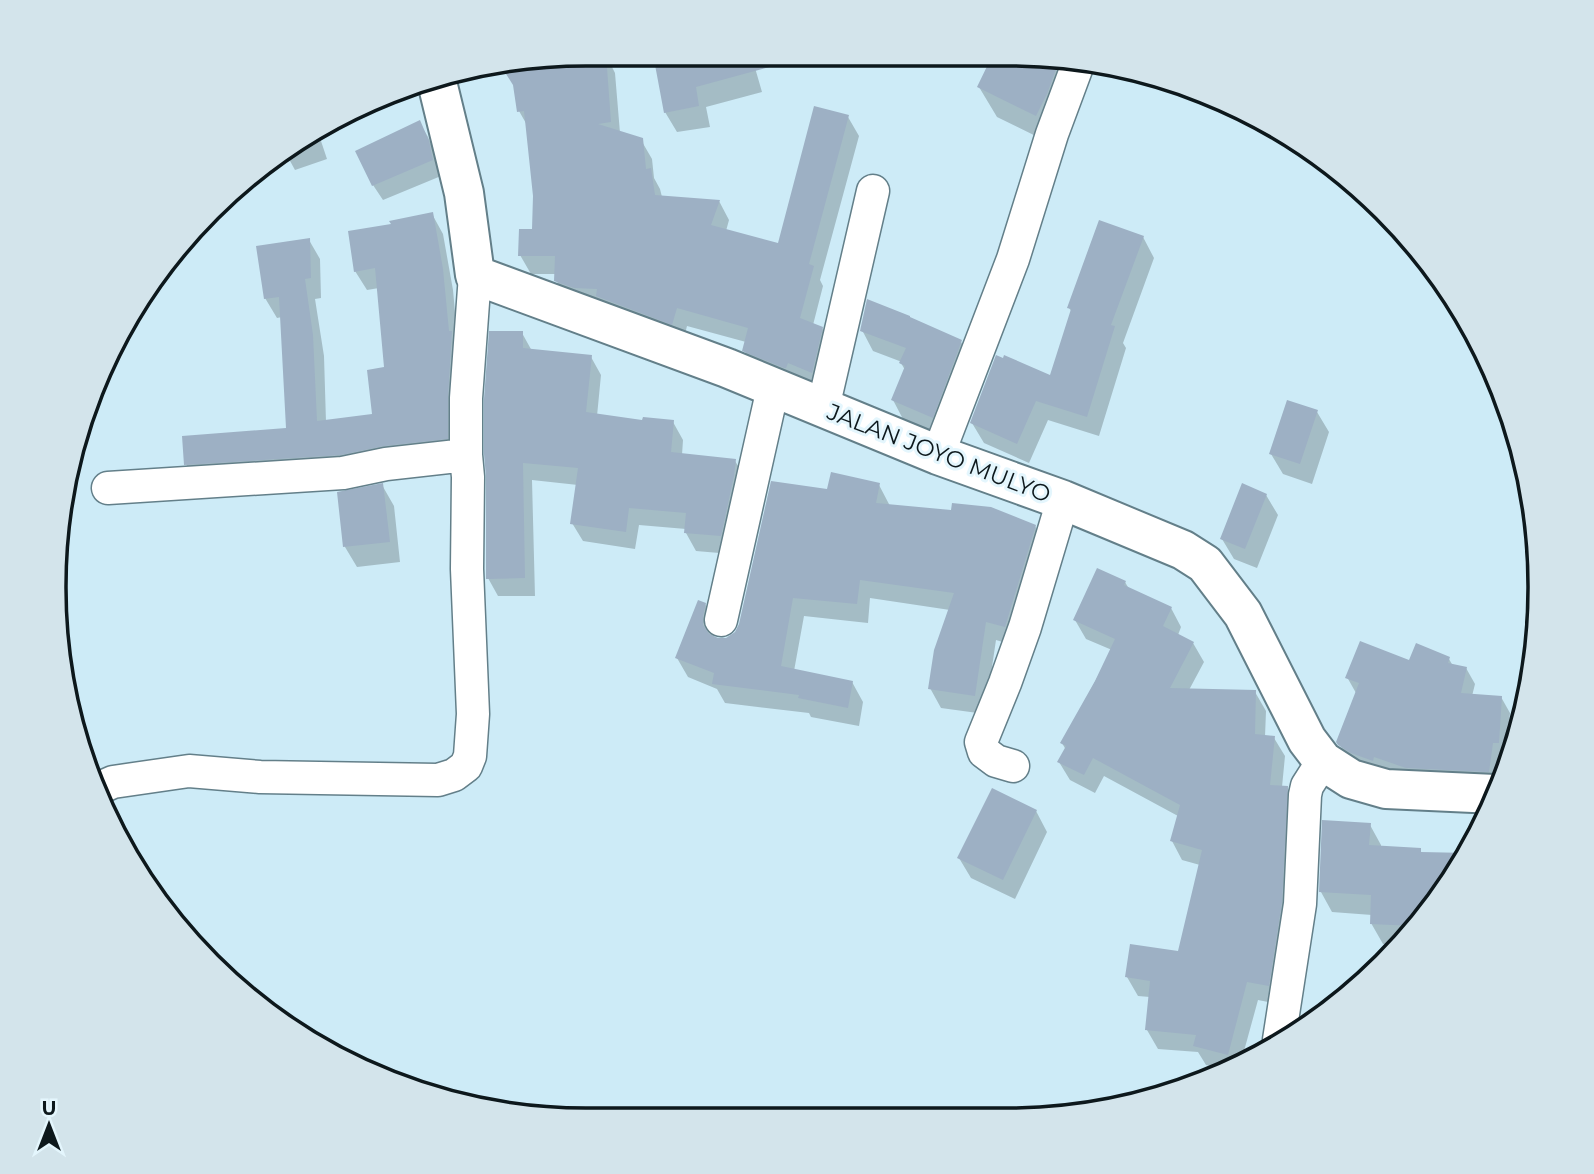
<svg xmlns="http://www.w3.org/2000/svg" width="1594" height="1174" font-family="Montserrat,sans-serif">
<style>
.shadow{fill:#0003}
.building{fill:#9db0c4}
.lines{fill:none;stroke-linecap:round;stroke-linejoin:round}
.minor-casing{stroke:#637f89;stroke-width:35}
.secondary-casing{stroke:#637f89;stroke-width:42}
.minor{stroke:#fff;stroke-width:32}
.secondary{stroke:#fff;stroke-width:38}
.labels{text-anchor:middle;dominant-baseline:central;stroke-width:6;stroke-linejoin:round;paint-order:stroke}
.street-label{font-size:23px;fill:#0d181c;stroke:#e4f6fd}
.rim{fill:none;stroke:#0d181c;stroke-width:3.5}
</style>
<rect width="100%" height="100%" fill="#cdebf7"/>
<path class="shadow" d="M587,54H614L615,63L611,65L615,73L620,133L641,140L652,159L654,178L660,189L662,197L719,201L729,220L726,231L779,245L848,117L859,136L820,280L823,286L813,325L822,328L833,347L823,390L755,369L744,350L746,342L687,326L683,342L567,299L556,280V274H531L520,255L534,231L535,196L527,125L519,111L515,86L503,65Z
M655,54H751L762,92L706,107L710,127L677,132L665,112Z
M1007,54L1093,66L1054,145L997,117L979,87Z
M419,122L428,137L437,159L441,176L383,200L373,185Z
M318,132L327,159L295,170L284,150L291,144Z
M432,214L443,234L453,290L458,345V458L197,484L186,464L287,430L282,317L277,318L265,298L309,240L320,259L321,298L315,299L324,356L326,422L374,416L386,369L379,288L367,290L355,271L393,226Z
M1143,237L1154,258L1123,343L1126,348L1099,436L1048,420L1029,463L984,443L972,423L1052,377L1072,312L1069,308Z
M862,330L961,342L973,362L944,437L904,421L893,400L905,370L901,363L902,362L873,351Z
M522,333L532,351L591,357L601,375L597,416L644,422H673L683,440L682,455L735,461L746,479L731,554L696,551L686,533V529L639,525L635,549L583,541L572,523L578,485L532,480L535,596H498L488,578Z
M1317,412L1329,432L1312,484L1283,474L1271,454Z
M382,485L394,506L400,562L357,567L345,547L339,493Z
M879,485L890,506L1035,526L1046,546L1016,646L996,640L985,714L941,708L930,688L950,610L870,598L868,623L804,616L794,671L852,682L863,702L859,726L811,717L809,713L725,703L717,689L688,677L677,658L705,604L716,623L713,638L726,639L735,634L828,491Z
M1266,495L1278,515L1257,568L1234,559L1222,539Z
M1125,582L1129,589L1171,608L1181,627L1178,635L1193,643L1204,662L1189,690L1255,692L1266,711L1265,737L1274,738L1285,756L1282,787H1287L1298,806L1279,1004L1258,1000L1241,1062L1227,1070L1206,1065L1198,1052L1158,1049L1147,1030L1150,997L1138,996L1127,977L1180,953L1200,865L1182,860L1172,841L1178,816L1104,776L1095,793L1070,780L1059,762L1066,750L1062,743L1112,650L1086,639L1075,620Z
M1449,659L1453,666L1466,668L1475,684L1472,696L1501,697L1510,713L1509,722H1520L1512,758L1499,787L1416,783L1349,760L1338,742L1356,693L1347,677L1410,663Z
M1036,811L1047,832L1015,899L971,878L959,858Z
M1370,825L1381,845V847L1420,849L1422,854L1460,855L1463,861L1408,938L1401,945L1383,944L1371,923L1372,915L1332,912L1321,892Z"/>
<path class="building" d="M587,54H606L611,122L598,124L643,138L646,169L651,168L655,195L720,200L711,225L778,243L814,106L849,115L809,264L814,266L800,318L823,327L812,373L788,363L786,368H784L742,351L748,328L677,308L672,325L596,296L597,289L574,288L554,281L555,256H518L519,229H532L533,196L524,111L517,112L513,85L501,66Z
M653,54H783L784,63L696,87L699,106L664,113Z
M993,54H1007L1059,61L1047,94L1036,116L977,87Z
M420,120L429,141L433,160L372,186L355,151Z
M433,212L443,269L449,331H452L448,397V439L384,446L341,455L184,465L182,436L286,428L279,297L264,299L256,246L310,238L311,278L305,279L313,335L317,421L372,414L367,370L384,367L375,268L354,272L348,231L391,224L389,221Z
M1099,220L1144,236L1111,325L1115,326L1087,417L1036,401L1017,444L970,423L996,355L1003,358L1004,355L1050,375L1071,309L1067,308Z
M867,299L910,316V317L962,340L933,418L891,400L905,366L899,363L906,348L860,331Z
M489,331H523V348L592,355L586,412L642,420L643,417L674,420L671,452L736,459L734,476L721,536L684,533L686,513L629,508L626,532L570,524L578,468L523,463L525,578L486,579V477L484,454V399Z
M1287,400L1318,410L1300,464L1269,454Z
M831,472L880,483L876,503L951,510L952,503L991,507L1036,525L1005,627L986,622L975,696L928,689L934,650L954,593L860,580L857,604L793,598L781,666L853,681L848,708L798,698L799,695L712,684L714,673L675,658L698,600L706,603L703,616V625L709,634L718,638H726L735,632L739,624L771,481L827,489Z
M383,483L390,542L343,547L337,492Z
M1242,483L1267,494L1245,549L1220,539Z
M1097,568L1126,581L1124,585L1172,607L1163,626L1194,642L1170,688L1256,690L1255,734L1275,736L1270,785L1288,786L1282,902L1269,986L1247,982L1228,1055L1193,1046L1196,1035L1145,1030L1150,981L1125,977L1130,944L1178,951L1202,850L1170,841L1180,805L1093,758L1084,775L1057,762L1066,746L1060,743L1095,681L1115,639L1073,620Z
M1360,641L1409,660L1416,643L1450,657L1448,663L1467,667L1461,693L1502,696L1499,743H1493L1489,772L1406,768L1374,757L1373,761L1351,753L1338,745L1336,742L1359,683L1345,678Z
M992,788L1037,810L1003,880L957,858Z
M1322,820L1371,823L1369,845L1421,848V852L1468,853L1416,926L1370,924L1371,895L1319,892Z"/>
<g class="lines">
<g class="minor-casing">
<path id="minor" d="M823,408L873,191
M938,455L1013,259L1052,134L1078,64
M108,488L343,473L386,464L466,455
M721,620L773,388
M1013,766L996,761L984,752L981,742L1005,683L1025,627L1063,500
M95,790L113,782L189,771L260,777L438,780L454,775L466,766L470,756L473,714L467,569L468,477L466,455V398L475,275
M1279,1040L1300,904L1305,795L1307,786L1323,761"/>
</g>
<g class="secondary-casing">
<path id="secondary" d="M436,78L464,193L475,275L727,368L938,455L1063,500L1183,550L1205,564L1243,614L1307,740L1323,761L1351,779L1386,789L1495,794"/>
</g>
<use href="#minor" class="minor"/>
<use href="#secondary" class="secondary"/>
</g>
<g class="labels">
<g class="street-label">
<text transform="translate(939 453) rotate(21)">JALAN JOYO MULYO</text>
</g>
</g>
<path d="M0 0H1594V1174H0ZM586 66H1008A520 520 0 0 1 1528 586V588A520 520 0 0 1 1008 1108H586A520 520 0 0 1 66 588V586A520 520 0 0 1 586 66Z" fill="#d3e4eb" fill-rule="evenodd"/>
<path class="rim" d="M586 66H1008A520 520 0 0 1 1528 586V588A520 520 0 0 1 1008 1108H586A520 520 0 0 1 66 588V586A520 520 0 0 1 586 66Z"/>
<g transform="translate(49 1125)" stroke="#e4f6fd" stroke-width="5" paint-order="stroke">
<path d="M0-5L12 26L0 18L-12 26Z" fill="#0d181c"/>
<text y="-10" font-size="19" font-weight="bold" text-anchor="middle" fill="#0d181c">U</text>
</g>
</svg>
